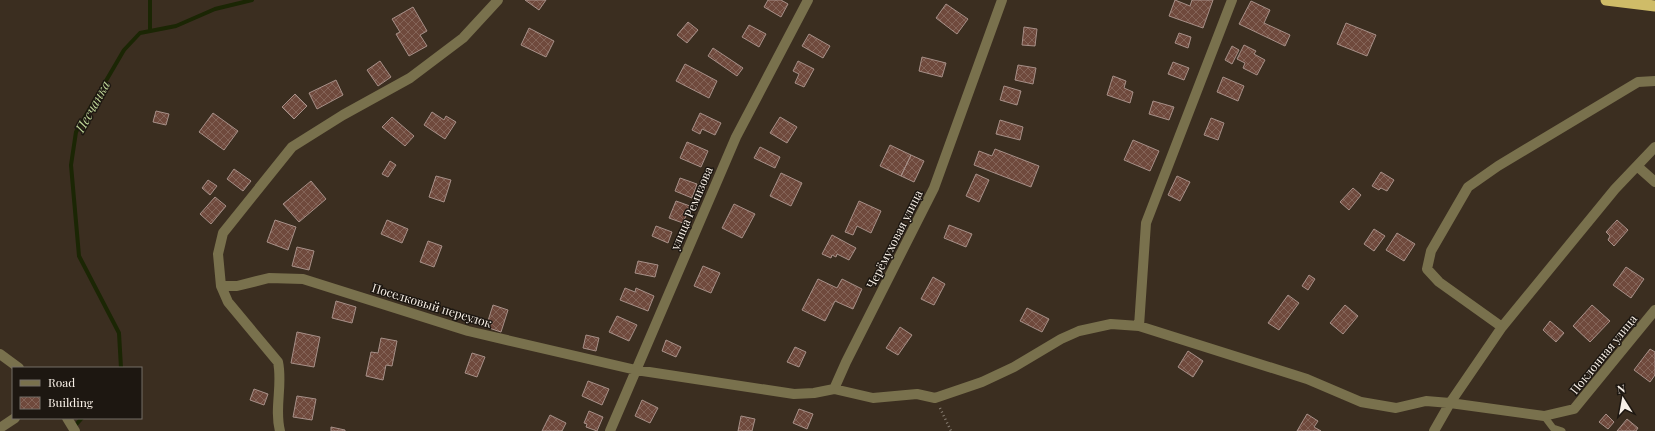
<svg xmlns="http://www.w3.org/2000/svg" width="1655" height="431" font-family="'Playfair Display',serif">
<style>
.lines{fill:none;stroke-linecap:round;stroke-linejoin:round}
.stream{stroke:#1b2604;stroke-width:4}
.building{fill:url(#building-cross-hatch);stroke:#a79088}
.path{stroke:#887e72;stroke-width:2.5;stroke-dasharray:1 3;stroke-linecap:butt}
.service{stroke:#79714d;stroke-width:7}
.minor{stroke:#79714d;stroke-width:10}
.trunk{stroke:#cfbc68;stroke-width:11}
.labels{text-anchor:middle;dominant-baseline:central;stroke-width:3;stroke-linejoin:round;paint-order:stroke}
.street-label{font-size:12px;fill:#f8f0e7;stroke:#1d1711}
.water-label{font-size:13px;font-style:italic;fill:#bfd698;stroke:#1d1711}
</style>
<defs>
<pattern id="building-cross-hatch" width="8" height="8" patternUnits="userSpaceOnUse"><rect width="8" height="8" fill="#6f493c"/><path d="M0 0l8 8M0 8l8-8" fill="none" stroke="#846458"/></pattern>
</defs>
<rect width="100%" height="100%" fill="#3b2e20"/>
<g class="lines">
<path class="stream" d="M150,31V0
M121,368L119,333L79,256L71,165L76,132L124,50L140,33L176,26L215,9L252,0
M73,428L82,418"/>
</g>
<path class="building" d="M525,0H546L539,10Z
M768,0H781L788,4L781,17L764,7Z
M1175,0L1190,6L1192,0H1213L1203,28L1169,16Z
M1251,1L1270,10L1264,23L1290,35L1285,46L1239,24Z
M946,4L968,19L957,34L936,18Z
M413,7L427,31L420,35L427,46L409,56L396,34L400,32L392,19Z
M688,22L698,30L687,43L677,35Z
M1346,23L1376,35L1367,56L1337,44Z
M749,25L766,34L759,47L742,37Z
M1024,27L1037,29L1035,46L1022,45Z
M529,28L554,41L546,57L521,45Z
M1179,33L1191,37L1188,48L1175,43Z
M809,34L830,46L823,58L802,46Z
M1244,45L1256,51L1254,54L1265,60L1257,75L1243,68L1245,63L1237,59Z
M1232,46L1239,50L1232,64L1225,60Z
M713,48L743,68L737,76L708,56Z
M922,57L946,63L942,77L919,71Z
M380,61L391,77L378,86L367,70Z
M798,61L814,69L804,87L795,83L799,74L793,71Z
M1173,62L1189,68L1184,80L1168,74Z
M685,64L717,81L709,98L676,81Z
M1018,65L1036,68L1033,84L1015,80Z
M1113,76L1126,81L1124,88L1133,92L1130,103L1107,95Z
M1223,77L1244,86L1238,101L1217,92Z
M336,80L343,95L317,109L309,93Z
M1004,86L1021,91L1017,105L1000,100Z
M295,94L307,106L294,119L282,107Z
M1153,101L1174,107L1169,120L1149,114Z
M156,111L169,114L166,125L153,122Z
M432,112L444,120L446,116L456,122L445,139L424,125Z
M213,113L238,131L224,150L199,132Z
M700,113L721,123L715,135L702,129L700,134L692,130Z
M392,117L414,136L405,146L382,127Z
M780,117L797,127L787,143L770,133Z
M1211,118L1224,123L1218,140L1204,135Z
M1000,120L1023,127L1020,140L996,134Z
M1133,140L1159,151L1150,171L1124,160Z
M687,142L708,151L701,167L680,158Z
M890,145L911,155L901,176L880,166Z
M760,147L780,157L775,168L754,158Z
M995,149L1039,166L1031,187L974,165L979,151L992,156Z
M911,155L924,161L914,182L901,176Z
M390,161L396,165L388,177L382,174Z
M234,169L251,181L243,191L227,179Z
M1381,172L1394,180L1387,191L1381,188L1379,190L1372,186Z
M781,173L802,183L791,206L770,196Z
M976,174L989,180L979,202L966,196Z
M436,176L451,180L444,202L429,197Z
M1177,176L1190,182L1180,201L1168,195Z
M680,178L697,184L692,198L675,191Z
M208,180L217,186L210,195L202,188Z
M311,181L326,199L299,222L283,204Z
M1353,188L1361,195L1349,210L1340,202Z
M215,197L226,206L211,224L200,214Z
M676,201L690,206L683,223L669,218Z
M859,201L881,211L871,233L857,226L853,235L845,232Z
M734,204L755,214L742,238L722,228Z
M275,220L296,227L288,250L267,242Z
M387,220L408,229L402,243L381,234Z
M1617,220L1628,230L1614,246L1608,240L1610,236L1606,232Z
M949,225L972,234L966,247L944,238Z
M656,226L672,232L668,243L652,236Z
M1374,229L1385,236L1374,251L1364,244Z
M1397,233L1415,244L1404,261L1386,250Z
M832,235L856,248L849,260L837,254L836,257L832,255L831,258L822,254Z
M428,241L442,246L434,267L420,262Z
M297,247L314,251L309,270L292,266Z
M638,261L658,265L655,277L635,273Z
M703,266L720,273L711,293L694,286Z
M1626,267L1644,279L1631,298L1613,285Z
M1309,275L1315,279L1308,290L1302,286Z
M933,277L945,284L934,305L921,299Z
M818,279L837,288L842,279L862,289L853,309L835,301L825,321L802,310Z
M625,288L635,292L636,288L654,296L648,311L620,300Z
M1288,295L1299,303L1279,330L1268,323Z
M336,301L356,307L352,323L332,318Z
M493,305L508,310L501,332L486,327Z
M1345,305L1358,316L1343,334L1330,323Z
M1592,305L1610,321L1590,342L1573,326Z
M1027,308L1049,319L1042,332L1020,321Z
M617,316L637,325L629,341L609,332Z
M1550,321L1564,333L1556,342L1543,330Z
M900,327L912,335L898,355L886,348Z
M297,332L320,337L314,367L291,363Z
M586,335L599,338L596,351L583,348Z
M381,338L397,341L392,366L386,365L383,380L366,376L371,352L378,353Z
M666,340L681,347L676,357L662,351Z
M795,347L806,352L799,367L787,362Z
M1650,349L1655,352V375L1650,382L1634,370Z
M1188,351L1203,361L1193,377L1178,367Z
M472,353L485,357L477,377L465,373Z
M588,381L609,389L602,405L582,396Z
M254,389L268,394L264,405L250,400Z
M297,396L316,399L312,420L293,417Z
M642,400L658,408L650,423L635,416Z
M799,409L813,414L807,429L793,423Z
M589,411L603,417L597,431L586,427L587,424L584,423Z
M1307,414L1318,421L1314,427L1321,431H1297Z
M1606,414L1614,422L1608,429L1599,422Z
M550,415L566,423L562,431H542Z
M741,416L755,419L752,431H738Z
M1627,419L1638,428L1636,431H1617Z
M331,427L345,430V431H331Z"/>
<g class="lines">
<path class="path" d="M940,408L951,431"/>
<path class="service" d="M1544,416L1553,428L1562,431"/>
<path class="minor" d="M1002,0L934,188L846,362L834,389L873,398L917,394L935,398L982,382L1014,367L1061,339L1079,331L1111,324L1139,326L1307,379L1361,402L1396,408L1426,401L1450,403L1434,431
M1655,147L1615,189L1502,327L1450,403L1544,416L1574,409L1655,310
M1637,166L1655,182
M221,286H237L269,278L303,279L468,331L636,370L794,394L814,393L834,389
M1139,326L1146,223L1232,0
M1502,327L1439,282L1427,269L1431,251L1468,187L1498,166L1638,82L1655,81
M0,354L19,368
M67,418L75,431
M0,428L15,418
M280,431C274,408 283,385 278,362L228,302L221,286L218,254L223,233L292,147L343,115L410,78L463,38L498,0
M610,431L736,137L808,0"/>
<path class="trunk" d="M1606,0L1655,6"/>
</g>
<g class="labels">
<g class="street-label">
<text transform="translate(691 208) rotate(-67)">улица Ремизова</text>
<text transform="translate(894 239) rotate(-63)">Черёмуховая улица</text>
<text transform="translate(432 305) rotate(17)">Поселковый переулок</text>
<text transform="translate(1603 354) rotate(-51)">Поклонная улица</text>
</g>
<g class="water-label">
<text transform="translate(92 106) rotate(-61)">Песчанка</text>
</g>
</g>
<rect x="12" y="367" width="130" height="52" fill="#1d1711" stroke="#756e67"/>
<rect x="20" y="380" width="20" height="6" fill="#79714d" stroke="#756e67"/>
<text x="48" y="387" font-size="12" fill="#f8f0e7">Road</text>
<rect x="20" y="397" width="20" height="12" fill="url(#building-cross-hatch)" stroke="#756e67"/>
<text x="48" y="407" font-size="12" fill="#f8f0e7">Building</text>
<g transform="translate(1623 399) rotate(349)" stroke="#1d1711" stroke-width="3" paint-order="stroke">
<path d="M0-3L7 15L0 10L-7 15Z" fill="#f8f0e7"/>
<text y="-6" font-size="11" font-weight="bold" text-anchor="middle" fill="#f8f0e7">N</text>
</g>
</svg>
